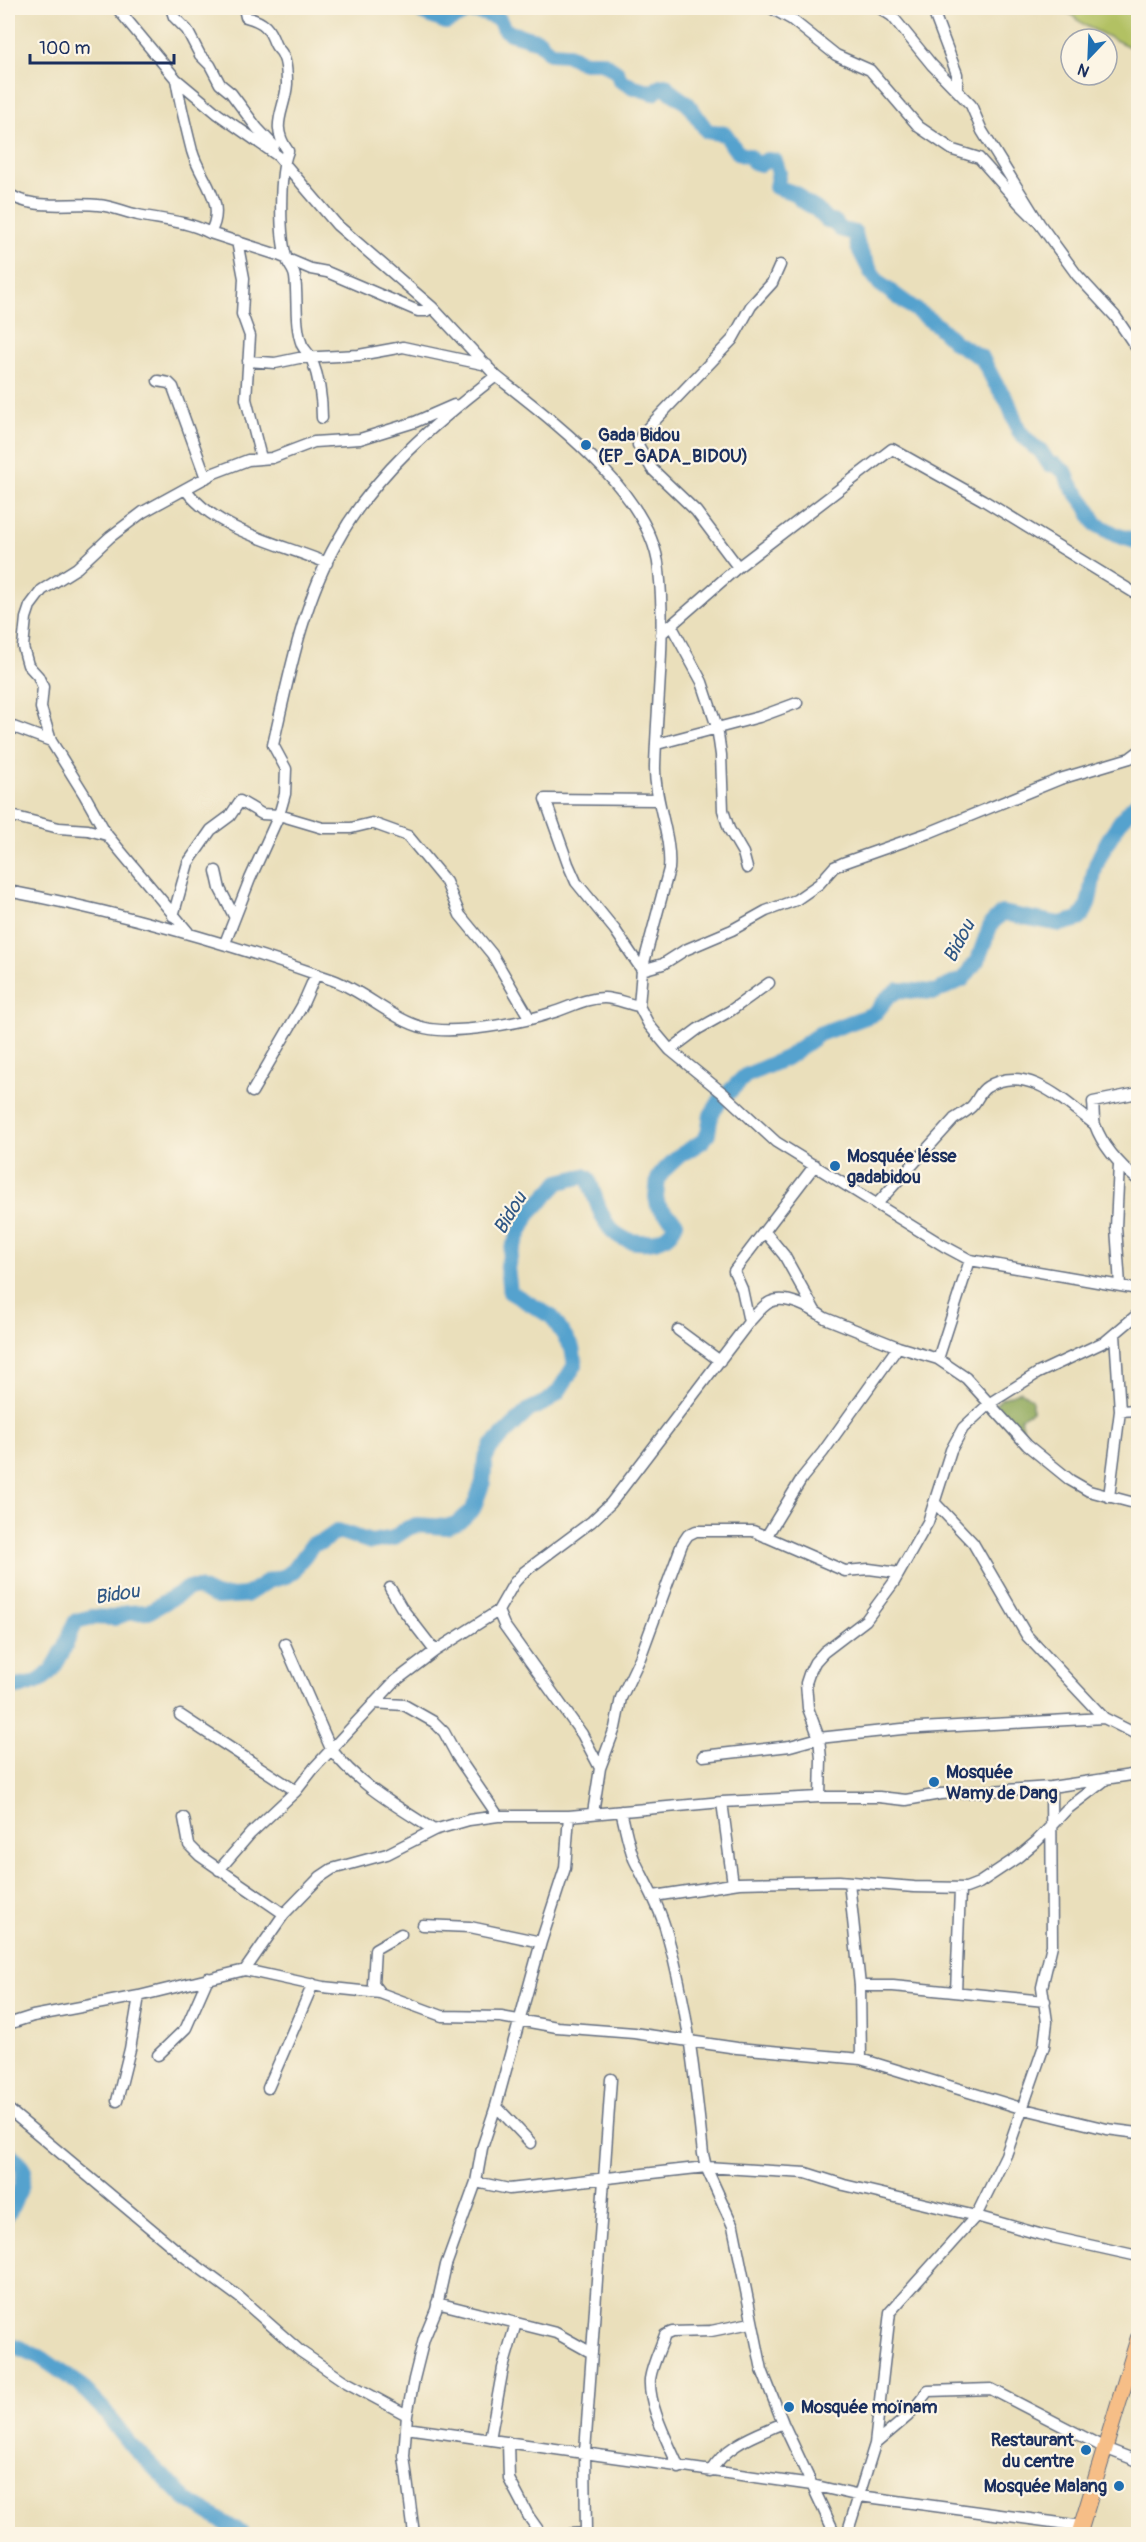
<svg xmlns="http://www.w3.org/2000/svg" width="1146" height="2542" font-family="Pangolin,sans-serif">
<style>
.green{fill:#b2c163;stroke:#667860;stroke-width:1.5}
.forest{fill:#8da759;stroke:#546b5c;stroke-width:1.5}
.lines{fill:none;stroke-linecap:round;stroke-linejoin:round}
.river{stroke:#55a2ce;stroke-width:16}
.minor-casing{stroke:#636d7f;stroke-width:13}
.highway-casing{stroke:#636d7f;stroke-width:17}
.minor{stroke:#fff;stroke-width:10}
.highway{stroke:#f6be87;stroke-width:15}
.poi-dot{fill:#1f6fb2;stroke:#fcf5e5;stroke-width:2}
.labels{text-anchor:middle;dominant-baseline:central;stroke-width:4.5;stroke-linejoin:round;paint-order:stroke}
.poi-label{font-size:18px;font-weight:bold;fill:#1b2f5e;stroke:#fcf5e5;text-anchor:start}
.water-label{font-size:20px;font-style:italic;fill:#2f5785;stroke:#fcf5e5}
</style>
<rect width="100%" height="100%" fill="#fcf5e5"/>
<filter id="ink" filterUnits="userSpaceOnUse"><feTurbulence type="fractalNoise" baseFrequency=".0167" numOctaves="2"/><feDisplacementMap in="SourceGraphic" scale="12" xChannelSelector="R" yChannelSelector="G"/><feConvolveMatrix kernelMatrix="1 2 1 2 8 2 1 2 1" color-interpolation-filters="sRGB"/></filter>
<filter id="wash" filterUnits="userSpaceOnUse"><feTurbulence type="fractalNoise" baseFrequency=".008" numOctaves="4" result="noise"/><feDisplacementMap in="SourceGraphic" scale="24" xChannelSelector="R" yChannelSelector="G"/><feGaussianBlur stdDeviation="1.35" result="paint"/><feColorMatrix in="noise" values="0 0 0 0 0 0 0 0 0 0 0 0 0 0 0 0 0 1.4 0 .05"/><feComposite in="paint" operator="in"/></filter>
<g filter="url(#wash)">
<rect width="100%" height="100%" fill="#eadfbb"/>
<path class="green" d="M1062,8H1138V51L1086,26Z"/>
<path class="forest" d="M1021,1391L1032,1399V1411L1020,1418L1023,1426L1022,1431H1016L1010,1423L1011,1418L1000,1412L995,1405L1001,1399Z"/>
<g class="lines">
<path class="river" d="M421,8L423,13L446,22L468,11L484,13L499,19L504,29L510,33L539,41L550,53L566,54L583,62H602L617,72L620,80L631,86L654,93L660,86L665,85L671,92L688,104L707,131L725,134C733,144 735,156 749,156L754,162L761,164L767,160L775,161L779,173L776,187L797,194L801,200L816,209L827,220L835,222L840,229L855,233L858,247L871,272L880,284L938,326L956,343L982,358L995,383L1008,402L1019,431L1033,446L1040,450L1049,464L1056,465L1066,473L1069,483L1086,505L1096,524L1116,535L1138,542
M8,1689C17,1686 26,1686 35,1683C58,1674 66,1640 76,1621L92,1617L114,1618L127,1613L148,1612L189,1588H198L217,1597L246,1595L268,1581L286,1576L294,1570L313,1544L322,1542L338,1531L371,1542L393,1538L408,1528L417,1525L446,1527L458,1523L473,1509L483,1482L485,1459L491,1447L529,1410L548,1401L558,1392L575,1365L572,1348L552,1317L510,1292L507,1268L512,1249L529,1214L559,1182L584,1176L588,1178C601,1210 604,1245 648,1242C661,1241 671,1236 676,1223L658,1206L656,1197L658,1179L663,1171L679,1156L703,1141L708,1133L711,1115L720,1101L745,1076L788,1057L819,1034L871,1015L876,1012L887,998L898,990L935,992L963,979L978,959L991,924L1002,913L1060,924L1079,919C1093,905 1090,883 1096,865C1104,845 1122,815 1138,802
M8,2153L18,2161L24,2171L21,2187L8,2214
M8,2343L40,2357L79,2384L102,2408L129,2443L186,2499L242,2534"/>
</g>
</g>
<g filter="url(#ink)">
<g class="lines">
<g class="minor-casing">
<path id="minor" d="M117,8L176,79L218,114L278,156L337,225L432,307L496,376
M171,8L174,17L187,30L200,55L210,65L220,84L231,93L257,128L274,146
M244,8L246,17C265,22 269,28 275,44C277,49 282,51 283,56C287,63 287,76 287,84C285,111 269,125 288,151C279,174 279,236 287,260C289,266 294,270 295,277C298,298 294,324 302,345C305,351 310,354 312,360C319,378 322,399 322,418
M771,8L791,19L836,55L870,70L919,127L953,150L979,158L1019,203L1039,223L982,131L971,105L932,65L892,16L880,8
M932,8L957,74V89
M176,79C180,104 186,127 192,151C200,180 228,202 210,233L278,255L311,269L327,272L418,311H426L432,307
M8,193C30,211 70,202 98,205C112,206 124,212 138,215C163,220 187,221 210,233
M1039,223L1077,275L1115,316L1138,350
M237,241L244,278L242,314L250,336L246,399L261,458
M248,361L275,363L299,358L359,355L403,347L487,365
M158,381L169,383L173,387L206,478
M185,489C218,532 279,543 327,563
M738,567L696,511L652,469L638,445L642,434L732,340L751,306L772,283L780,265
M671,625L702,682L717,727L721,755L723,810L729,829L743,853L747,868
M661,634L738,567L892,449L983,500L1138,595
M8,725L51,741
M657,744L759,717L797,703
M658,800L545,799L568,864L576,882L615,930L642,970L663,964L685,950L732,930L766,911L796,900L819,884L834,867L843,863L928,833L1060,779L1130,758L1138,752
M8,815L59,828L88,830L107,835
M216,871L220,889L234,916
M8,891C119,912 226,942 333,980C364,991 394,1021 425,1028C456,1035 521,1023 551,1013C569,1008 584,998 604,998C614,998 628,1004 639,1006L649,1025L670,1050L724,1094L776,1142L944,1246L970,1260L1138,1289
M173,916L188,863L211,830L230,816L240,801L262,814L279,815L323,828H351L372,823L408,836L446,882L460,915L492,954L530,1019
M188,932L107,835L84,794L51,741L41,708L43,687L38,676L28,665L23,647L26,618L30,606L42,590L77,568L110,537L143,512L214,473L248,460L272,458L314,442L360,439L415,422L454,405
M225,943L250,879L279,815L285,794L286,769L273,745C289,676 302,604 337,542C374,474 436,422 496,376C553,421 652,494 659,570C666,635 657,701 655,766C654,801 672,835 669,869L642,970L639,1006
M670,1050L698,1029L730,1011L769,983
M252,1092L302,1006L316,974
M1138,1093L1093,1102C1094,1109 1093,1118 1095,1125C1103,1147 1121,1166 1138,1180
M1119,1164L1116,1227L1120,1285
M876,1205L954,1119C960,1115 968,1111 973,1105C978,1099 980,1091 987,1087C1026,1062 1065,1102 1094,1124
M765,1232L784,1255L815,1311
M749,1322L742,1289L734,1271L815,1165
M678,1330L720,1361
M938,1359L970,1260
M1120,1411L1138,1410
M1109,1497L1120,1411L1115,1334
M935,1503L973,1543L1027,1636L1104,1718L1138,1735
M766,1537L802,1478L823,1452L898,1347L938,1359L966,1378L1027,1445L1070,1480L1089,1491L1138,1504
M390,1588L401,1607L435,1651
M285,1644L331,1749C357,1784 398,1807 434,1830
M374,1703L404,1705L434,1722L444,1732L457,1756L498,1816
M180,1715L296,1791L314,1768L394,1682L435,1651L498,1611
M703,1756L790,1746L819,1738L902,1729L1104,1718
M600,1768L582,1734L504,1625L498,1611L514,1583L524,1572L591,1522L611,1503L749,1322C755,1316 762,1306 770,1302C786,1294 812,1309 825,1318L898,1347
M820,1797L821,1759L819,1738L808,1708L806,1683L809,1674L815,1662L824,1652L866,1620L894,1582L928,1522L951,1450L963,1428L990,1403L1038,1373L1106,1341L1138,1314
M722,1802L733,1884
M621,1811C625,1826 628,1844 634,1859C646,1884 660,1907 667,1934C688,2006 695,2080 703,2154L706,2167L733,2226L762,2370L783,2423L835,2534
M593,1813L600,1768L615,1728L621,1698L640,1658L682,1544L688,1535L696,1531H753L845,1571L869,1569L899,1573
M184,1818L189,1845L200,1856L284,1914
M219,1870L250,1834L296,1791
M849,1882L860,1986L861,2059
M654,1896L739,1883L839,1881L914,1887L966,1888L979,1883L1018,1857L1037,1841L1066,1810L1105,1780
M423,1925L470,1927L541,1942
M245,1970L284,1914L320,1877L332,1869L387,1854L434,1830L469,1820L498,1816H569L722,1802L820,1797H879L906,1800L940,1794L1051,1787L1138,1774
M860,1986H893L1045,2001
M956,1992L960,1889
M380,1993L373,1984L375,1949L401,1934
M8,2024L33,2016L139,1996L245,1970L323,1987L380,1993L442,2016L501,2017L557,2027L634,2033L737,2048L861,2059L1024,2109L1107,2129L1138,2133
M158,2055L186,2028L208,1978
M268,2088L313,1984
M117,2101L130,2049L139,1996
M496,2106L531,2143
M8,2109L186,2258L239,2297L300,2351L344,2381L407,2415
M476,2182L509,2189L706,2167L806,2173L844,2185L976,2216L1039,2234L1138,2256
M437,2303L556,2333L592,2353
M406,2428L812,2485L860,2496L1082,2526
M490,2439L503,2368L516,2323
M508,2442L509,2479L529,2517L541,2534
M875,2444L908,2416L928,2391L991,2389L1107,2449L1138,2461
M679,2468C669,2444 648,2406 650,2379C652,2365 660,2349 665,2335L672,2332L711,2331L751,2323
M710,2472C728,2443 754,2436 783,2423
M414,2534L404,2456L407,2415L414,2379L424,2339L436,2310L446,2265L476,2182L482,2148L496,2106L541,1942L565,1868L569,1816
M570,2534L586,2533
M586,2534L585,2452L611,2079
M847,2534L875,2444L890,2312L976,2216L1006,2155L1044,2046L1047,2022L1042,1987L1052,1945L1051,1787"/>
</g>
<g class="highway-casing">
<path id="highway" d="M1079,2534L1138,2339"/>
</g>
<use href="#minor" class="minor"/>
<use href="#highway" class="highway"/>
</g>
</g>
<g class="poi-dot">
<circle cx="586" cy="445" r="6"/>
<circle cx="835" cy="1166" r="6"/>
<circle cx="934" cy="1782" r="6"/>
<circle cx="789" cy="2407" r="6"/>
<circle cx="1086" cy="2450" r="6"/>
<circle cx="1119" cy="2486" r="6"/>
</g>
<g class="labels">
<g class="poi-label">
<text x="598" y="435">Gada Bidou<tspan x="598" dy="21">(EP_GADA_BIDOU)</tspan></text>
<text x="847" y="1156">Mosquée lésse<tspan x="847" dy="21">gadabidou</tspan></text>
<text x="946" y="1772">Mosquée<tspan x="946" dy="21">Wamy de Dang</tspan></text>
<text x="801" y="2407">Mosquée moïnam</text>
<text x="1074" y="2440" text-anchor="end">Restaurant<tspan x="1074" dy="21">du centre</tspan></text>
<text x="1107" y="2486" text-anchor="end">Mosquée Malang</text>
</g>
<g class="water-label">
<text transform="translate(959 941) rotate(-62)">Bidou</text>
<text transform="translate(510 1213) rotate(-59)">Bidou</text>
<text transform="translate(117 1594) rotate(-9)">Bidou</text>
</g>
</g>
<rect width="1146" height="2542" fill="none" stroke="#fcf5e5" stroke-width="30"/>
<g transform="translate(1089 57) rotate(203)"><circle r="28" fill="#fcf5e5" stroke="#a2a6af" stroke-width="1.5"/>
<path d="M0-4.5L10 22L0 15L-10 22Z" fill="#1f6fb2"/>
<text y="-9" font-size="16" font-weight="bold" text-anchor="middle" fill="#1b2f5e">N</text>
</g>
<path d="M30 54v9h144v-9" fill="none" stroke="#1b2f5e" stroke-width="3"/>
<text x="39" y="54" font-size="18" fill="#1b2f5e" stroke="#fcf5e5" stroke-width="4.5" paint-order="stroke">100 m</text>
</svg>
